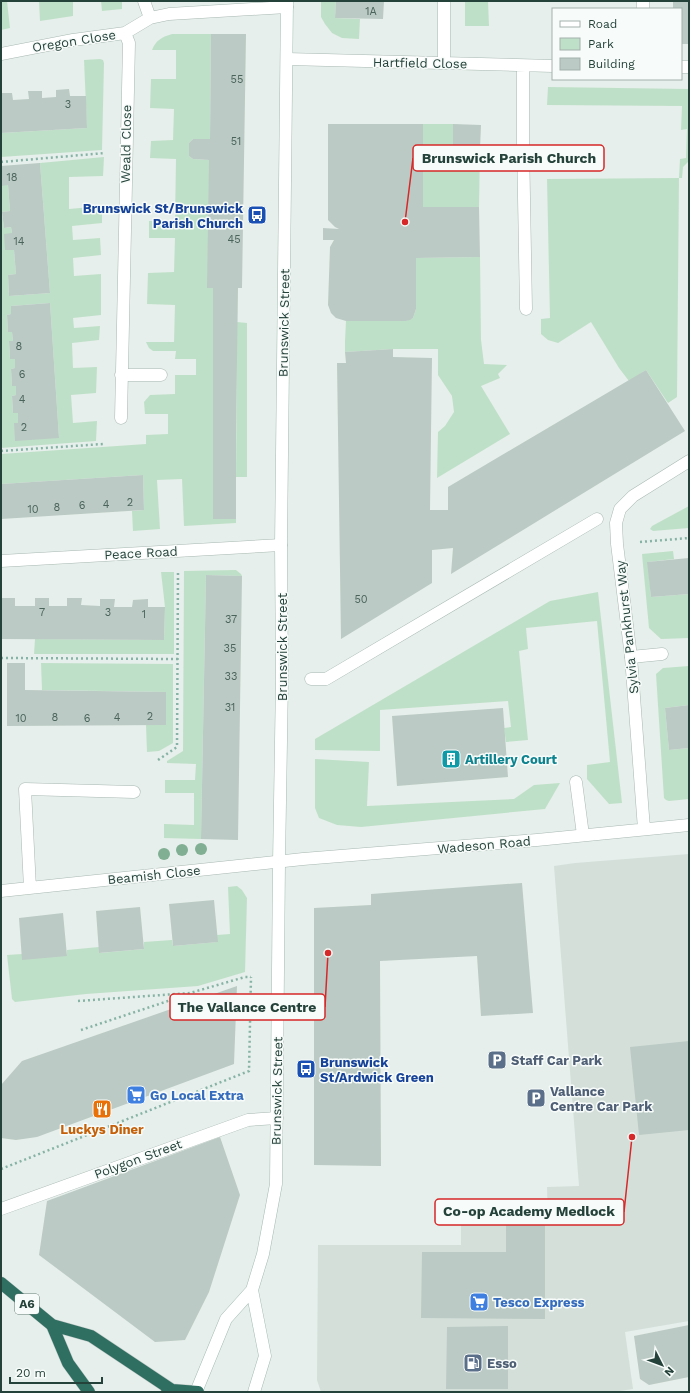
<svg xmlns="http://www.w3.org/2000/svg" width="690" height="1393" font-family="'Work Sans',sans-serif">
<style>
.built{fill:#d4dfda}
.green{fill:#bfe0c8;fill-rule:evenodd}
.building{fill:#bbcac4}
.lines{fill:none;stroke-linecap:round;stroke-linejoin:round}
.lane-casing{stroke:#a8b8b2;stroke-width:13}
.street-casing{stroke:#a8b8b2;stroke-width:13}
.secondary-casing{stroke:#a4bbb3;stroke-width:13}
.highway-casing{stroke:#c2cac8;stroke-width:13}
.path{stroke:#86b3a5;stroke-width:2.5;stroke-dasharray:2 3;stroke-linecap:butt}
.lane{stroke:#fff;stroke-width:12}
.street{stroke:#fff;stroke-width:12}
.secondary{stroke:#fff;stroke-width:12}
.highway{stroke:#2f6f62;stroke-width:12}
.tree{fill:#80af93}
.labels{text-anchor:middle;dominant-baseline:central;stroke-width:3;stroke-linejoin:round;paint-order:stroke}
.number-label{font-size:11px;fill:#4a645c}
.shield{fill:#f7fbf9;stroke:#637a73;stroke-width:1}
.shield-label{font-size:12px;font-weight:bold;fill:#24423a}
.street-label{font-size:13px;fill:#24423a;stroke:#f7fbf9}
.transit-label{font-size:13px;font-weight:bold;fill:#164399;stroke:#f7fbf9;text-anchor:end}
.culture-label{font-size:13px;font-weight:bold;fill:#0d838f;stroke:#f7fbf9;text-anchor:start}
.service-label{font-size:13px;font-weight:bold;fill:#4e5e75;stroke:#f7fbf9;text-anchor:start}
.shop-label{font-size:13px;font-weight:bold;fill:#366cbe;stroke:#f7fbf9;text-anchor:start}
.food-label{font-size:13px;font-weight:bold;fill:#c56008;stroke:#f7fbf9}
.leader{fill:none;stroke:#d62828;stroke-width:1.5}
.callout-dot{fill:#d62828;stroke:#f7fbf9;stroke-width:1.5}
.callout{fill:#f7fbf9;stroke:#d62828;stroke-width:1.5}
.callout-label{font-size:14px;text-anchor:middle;font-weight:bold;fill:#24423a}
</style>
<rect width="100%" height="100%" fill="#e6efeb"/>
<path class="built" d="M689,854V1321L625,1332L633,1389L613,1392H321L317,1380L318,1245H461V1222L548,1223L547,1187L579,1186L554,866L575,863Z"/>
<path class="green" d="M1,1H7L10,28L1,30Z
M39,1H73V16L40,21Z
M101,1H122V9L102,11Z
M321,1H336L335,18L360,19L359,39L342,38L332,33L325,24L321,17Z
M465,1H488L489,26H465Z
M172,34H211L210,139H193L189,143V156L193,159L209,160L213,288V519H236V523L184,526L182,479L157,480L160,529L133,531L132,511L144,510L143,475L1,484V454L146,444V435L168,434V414H145L144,402L150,395L175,394V375H196V359H175L176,351H153L149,348L146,342H174L175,305L147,304L148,273L174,272L175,238H149V221H175L176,159L150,158L151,141L173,140L174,109L150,108L151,79H176V50H152C156,40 162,37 172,34Z
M100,59L103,60L104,63L102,150L1,157V133L87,128L84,60Z
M548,87L689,89V161L683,167L682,178H679L677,397L668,403L646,370L629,381L619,368L591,322L558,343L548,340L541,334V319L550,318L547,179L679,178L680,159L686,158L687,129L681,130L682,106L547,105Z
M423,124H453V148L480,149L479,207H423Z
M104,157L103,176L69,177V209L102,206V223L72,226L73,240L100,238L101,255L73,258L74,276L101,274V315L73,318L74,328L100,326L99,340L72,343L73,368L97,367L96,393L71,395L73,423L97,421L96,441L1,448V185H8L10,211L2,212L4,228L11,227L12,233L5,250H14L16,274L8,275L9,296L50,293L40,163ZM50,303L59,438L14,423H18V413H13L12,396L16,395V386H12L11,369L15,368V359H10L9,342L13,341L12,332H8L7,315L11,314V306Z
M480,257L481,340L484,364L507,365L498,374L500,378L481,386L510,434L437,478L438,432L445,426L454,412L452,396L438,375V349H393L345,352V341L346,321H406L413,318L416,309V258Z
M237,322L247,323V477H236Z
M689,506V528L653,531L650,529L652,526Z
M673,551L674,559L648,562L651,597L689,594V638L661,639L649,628L642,554Z
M236,570L241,574L242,576L206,575L201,839L164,838V824L194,825V793H165V780H195L196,764L167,763V761L183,751L184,571Z
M161,572H174V654H34L35,639L164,640L165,607Z
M598,592L622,803L609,804L587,779V765L610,762L597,621L526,628L528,649L519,651L528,740L506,742L504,728L511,727L508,701L380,710V751L315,750V739L550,601Z
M41,663L173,664V743L159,751L147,752L146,725H166V692L42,690Z
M689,666V705L665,708L669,750L689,748V799L669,801L666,800L664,798L656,674L663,668Z
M315,759L369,762L367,806L514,799L534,785L560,783L545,809L361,827L337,825L319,818L315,808Z
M237,886L242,890L247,898L245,972L198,986L86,994L15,1002L12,999L7,955L22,954L67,956V950L99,947L100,953L144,949V942L172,940L173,946L217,942V935L230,934L228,887Z"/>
<path class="building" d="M336,1H384L383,19L335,18Z
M673,1H689V44H681V9H673Z
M211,34H246L242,288H238L236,435V519H213V288H207L209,160L193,159L189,156V143L193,139H210Z
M69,89L70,96H86L87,128L1,133V93H12L13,100L29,99L28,91H42V98L56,97V90Z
M328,124H423V207H479L480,257L416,258V309L413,318L410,320L406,321H346L336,318L331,313L328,305L330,247L334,240H323V228L339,229L335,227L328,220Z
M453,124L481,125L480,149L453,148Z
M40,163L50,293L9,296L8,275L16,274L14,250H5L4,234L12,233L11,227L4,228L2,212L10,211L8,185L1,186V166Z
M50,303L59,438L15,441L14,423H18V413H13L12,396L16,395V386H12L11,369L15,368V359H10L9,341H13L12,332H8L7,315L11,314V306Z
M393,349V357L432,358L430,510H448V487L646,370L685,431L451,574L453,548L432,550V583L341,639L337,363H346L345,352Z
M143,475L144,510L1,519V484Z
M689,558V594L651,597L647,562Z
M206,575L242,576L238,840L201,839Z
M1,598H15V606H35V598H49V606H67V598H82L81,605L100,606V599H115L114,607H132L133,600L148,599V607H165L164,640L1,639Z
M7,663H25V690L166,692V725L7,726Z
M689,705V748L669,750L665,708Z
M503,708L508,777L397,786L392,716Z
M522,883L533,1013L481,1016L477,956L380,961L381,1166L314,1165V908L371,905V894Z
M214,900L218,942L173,946L169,904Z
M140,907L144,949L99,953L96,911Z
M63,913L67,956L22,960L19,918Z
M237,986L234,1064L37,1137L16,1140L1,1138V1085L22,1061Z
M689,1041V1130L639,1135L630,1047Z
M220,1137L240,1195L209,1292L185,1340L155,1342L39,1255L47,1201Z
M506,1222H545V1319L421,1318L422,1252H506Z
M689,1325V1377L649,1385L640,1379L634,1336Z
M508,1326V1389H446L447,1327Z"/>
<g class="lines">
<g class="lane-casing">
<path id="lane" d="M631,657L662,654
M576,782L583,835"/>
</g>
<g class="street-casing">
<path id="street" d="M144,1L150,18
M643,9V1
M1,54L73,40L125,33L150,18L169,14L287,7
M287,59L553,66
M444,63V1
M523,66V142L526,309
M681,67H689
M121,375H161
M121,418L129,43L125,33
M1,561L281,545
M311,679H326L597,519
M644,829L631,657L617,544L616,523L620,509L633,496L689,461
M30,888L25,789L134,792
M1,891L303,859L537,840L689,825
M1,1209L248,1120L277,1118"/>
</g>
<g class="secondary-casing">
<path id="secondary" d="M252,1290L265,1356L254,1392
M196,1392L226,1319L252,1290L263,1254L276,1184L279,863L282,680L281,545L287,1"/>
</g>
<g class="highway-casing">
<path id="highway" d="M1,1283L52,1325L91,1336L172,1390
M52,1325L68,1363L89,1392
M167,1392L172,1390L198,1392"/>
</g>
<path class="path" d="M1,162L105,153
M1,451L103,444
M640,542L689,538
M1,658L178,659
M158,760L177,747L178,573
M78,1001L190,993L245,977H251
M81,1030L186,995
M1,1169L249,1071L251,977"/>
<use href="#lane" class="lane"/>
<use href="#street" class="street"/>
<use href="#secondary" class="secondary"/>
<use href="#highway" class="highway"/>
</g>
<g class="tree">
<circle cx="201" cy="849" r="6"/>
<circle cx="182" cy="850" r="6"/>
<circle cx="164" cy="854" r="6"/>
</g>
<defs>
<g id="bus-square" transform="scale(1)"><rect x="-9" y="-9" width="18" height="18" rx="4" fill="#1a4fb4" stroke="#f7fbf9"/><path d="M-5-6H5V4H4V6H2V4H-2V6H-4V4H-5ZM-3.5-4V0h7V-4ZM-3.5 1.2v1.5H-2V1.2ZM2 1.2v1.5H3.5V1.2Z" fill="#fff"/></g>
<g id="building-square" transform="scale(1)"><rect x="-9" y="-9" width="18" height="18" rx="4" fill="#0f9aa8" stroke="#f7fbf9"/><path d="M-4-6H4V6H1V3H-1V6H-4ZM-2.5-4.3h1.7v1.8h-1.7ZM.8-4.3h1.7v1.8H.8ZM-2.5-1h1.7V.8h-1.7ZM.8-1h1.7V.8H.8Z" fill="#fff"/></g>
<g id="parking-square" transform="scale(1)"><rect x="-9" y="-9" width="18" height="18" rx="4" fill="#5c6f8a" stroke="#f7fbf9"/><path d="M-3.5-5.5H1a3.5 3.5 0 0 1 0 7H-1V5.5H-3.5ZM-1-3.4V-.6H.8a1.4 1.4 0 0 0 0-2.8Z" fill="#fff"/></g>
<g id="supermarket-square" transform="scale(1)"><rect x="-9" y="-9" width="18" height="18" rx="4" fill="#3f7fe0" stroke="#f7fbf9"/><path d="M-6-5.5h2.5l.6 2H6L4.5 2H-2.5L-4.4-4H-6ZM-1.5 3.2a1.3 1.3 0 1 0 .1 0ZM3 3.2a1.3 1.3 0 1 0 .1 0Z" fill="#fff"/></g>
<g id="restaurant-square" transform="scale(1)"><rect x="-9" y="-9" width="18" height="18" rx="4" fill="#e8710a" stroke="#f7fbf9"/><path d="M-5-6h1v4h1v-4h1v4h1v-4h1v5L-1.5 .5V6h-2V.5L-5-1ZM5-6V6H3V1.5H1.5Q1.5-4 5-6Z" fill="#fff"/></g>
<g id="fuel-square" transform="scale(1)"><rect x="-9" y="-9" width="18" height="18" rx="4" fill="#5c6f8a" stroke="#f7fbf9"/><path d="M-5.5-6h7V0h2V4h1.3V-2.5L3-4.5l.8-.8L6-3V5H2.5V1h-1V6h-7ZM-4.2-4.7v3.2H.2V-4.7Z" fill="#fff"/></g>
</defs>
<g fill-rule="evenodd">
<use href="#bus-square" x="257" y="215"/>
<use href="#building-square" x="451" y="759"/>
<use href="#parking-square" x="497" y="1060"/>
<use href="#bus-square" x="306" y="1069"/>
<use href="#supermarket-square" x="136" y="1095"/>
<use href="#parking-square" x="536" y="1098"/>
<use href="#restaurant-square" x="102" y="1109"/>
<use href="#supermarket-square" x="479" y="1302"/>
<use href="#fuel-square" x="473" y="1363"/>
</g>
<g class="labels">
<g class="number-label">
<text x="371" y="11">1A</text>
<text x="237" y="79">55</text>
<text x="68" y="104">3</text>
<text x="236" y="141">51</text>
<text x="12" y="177">18</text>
<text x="234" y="239">45</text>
<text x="19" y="241">14</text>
<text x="19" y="346">8</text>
<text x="22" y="374">6</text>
<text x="22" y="399">4</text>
<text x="24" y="427">2</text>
<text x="130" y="502">2</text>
<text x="106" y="504">4</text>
<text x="82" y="505">6</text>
<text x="57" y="507">8</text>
<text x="33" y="509">10</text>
<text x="361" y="599">50</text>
<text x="42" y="612">7</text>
<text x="108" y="612">3</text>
<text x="144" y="614">1</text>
<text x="231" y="619">37</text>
<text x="230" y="648">35</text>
<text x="231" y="676">33</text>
<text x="230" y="707">31</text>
<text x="150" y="716">2</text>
<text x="55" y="717">8</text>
<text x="117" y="717">4</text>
<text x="21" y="718">10</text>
<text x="87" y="718">6</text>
</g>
<rect class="shield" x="15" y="1294" width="24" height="20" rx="3"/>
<g class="shield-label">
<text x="27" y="1304">A6</text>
</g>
<g class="street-label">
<text transform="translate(74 41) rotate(-9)">Oregon Close</text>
<text transform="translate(420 63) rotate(1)">Hartfield Close</text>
<text transform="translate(126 144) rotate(-89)">Weald Close</text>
<text transform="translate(284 323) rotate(-89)">Brunswick Street</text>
<text transform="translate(141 553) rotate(-3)">Peace Road</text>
<text transform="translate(627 627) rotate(-96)">Sylvia Pankhurst Way</text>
<text transform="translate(282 647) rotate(-90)">Brunswick Street</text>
<text transform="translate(484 845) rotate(-5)">Wadeson Road</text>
<text transform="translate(154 875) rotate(-6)">Beamish Close</text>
<text transform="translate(277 1091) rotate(-89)">Brunswick Street</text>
<text transform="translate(138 1159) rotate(-20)">Polygon Street</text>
</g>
<g class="transit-label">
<text x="243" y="208">Brunswick St/Brunswick<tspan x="243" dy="15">Parish Church</tspan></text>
<text x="320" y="1062" text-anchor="start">Brunswick<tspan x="320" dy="15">St/Ardwick Green</tspan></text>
</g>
<g class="culture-label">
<text x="465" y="759">Artillery Court</text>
</g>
<g class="service-label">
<text x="511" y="1060">Staff Car Park</text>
<text x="550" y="1091">Vallance<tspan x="550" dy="15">Centre Car Park</tspan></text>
<text x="487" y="1363">Esso</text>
</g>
<g class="shop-label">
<text x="150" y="1095">Go Local Extra</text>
<text x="493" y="1302">Tesco Express</text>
</g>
<g class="food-label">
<text x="102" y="1129">Luckys Diner</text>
</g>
</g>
<path class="leader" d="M405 222L413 158M328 953L325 1007M632 1137L624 1212"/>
<g class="callout-dot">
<circle cx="405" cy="222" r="4"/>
<circle cx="328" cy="953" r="4"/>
<circle cx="632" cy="1137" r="4"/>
</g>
<g class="callout">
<rect x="413" y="145" width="191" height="26" rx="4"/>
<rect x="170" y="994" width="155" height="26" rx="4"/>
<rect x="435" y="1199" width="189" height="26" rx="4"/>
</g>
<g class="callout-label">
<text x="509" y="163">Brunswick Parish Church</text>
<text x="247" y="1012">The Vallance Centre</text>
<text x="529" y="1216">Co-op Academy Medlock</text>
</g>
<rect width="690" height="1393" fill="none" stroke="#24423a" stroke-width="4"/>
<rect x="552" y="8" width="130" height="72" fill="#f7fbf9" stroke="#a3b1ad"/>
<rect x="560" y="21" width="20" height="6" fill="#ffffff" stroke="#a3b1ad"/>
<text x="588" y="28" font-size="12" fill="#24423a">Road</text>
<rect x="560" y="38" width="20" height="12" fill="#bfe0c8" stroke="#a3b1ad"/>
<text x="588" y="48" font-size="12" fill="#24423a">Park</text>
<rect x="560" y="58" width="20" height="12" fill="#bbcac4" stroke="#a3b1ad"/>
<text x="588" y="68" font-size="12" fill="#24423a">Building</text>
<g transform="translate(662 1365) rotate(132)" stroke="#f7fbf9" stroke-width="3" paint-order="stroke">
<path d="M0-3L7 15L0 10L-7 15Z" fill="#24423a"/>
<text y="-6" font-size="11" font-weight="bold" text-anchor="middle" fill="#24423a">N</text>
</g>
<path d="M10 1377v6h92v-6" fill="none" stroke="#24423a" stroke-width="2"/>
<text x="16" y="1377" font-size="12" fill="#24423a" stroke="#f7fbf9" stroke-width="3" paint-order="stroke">20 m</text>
</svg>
